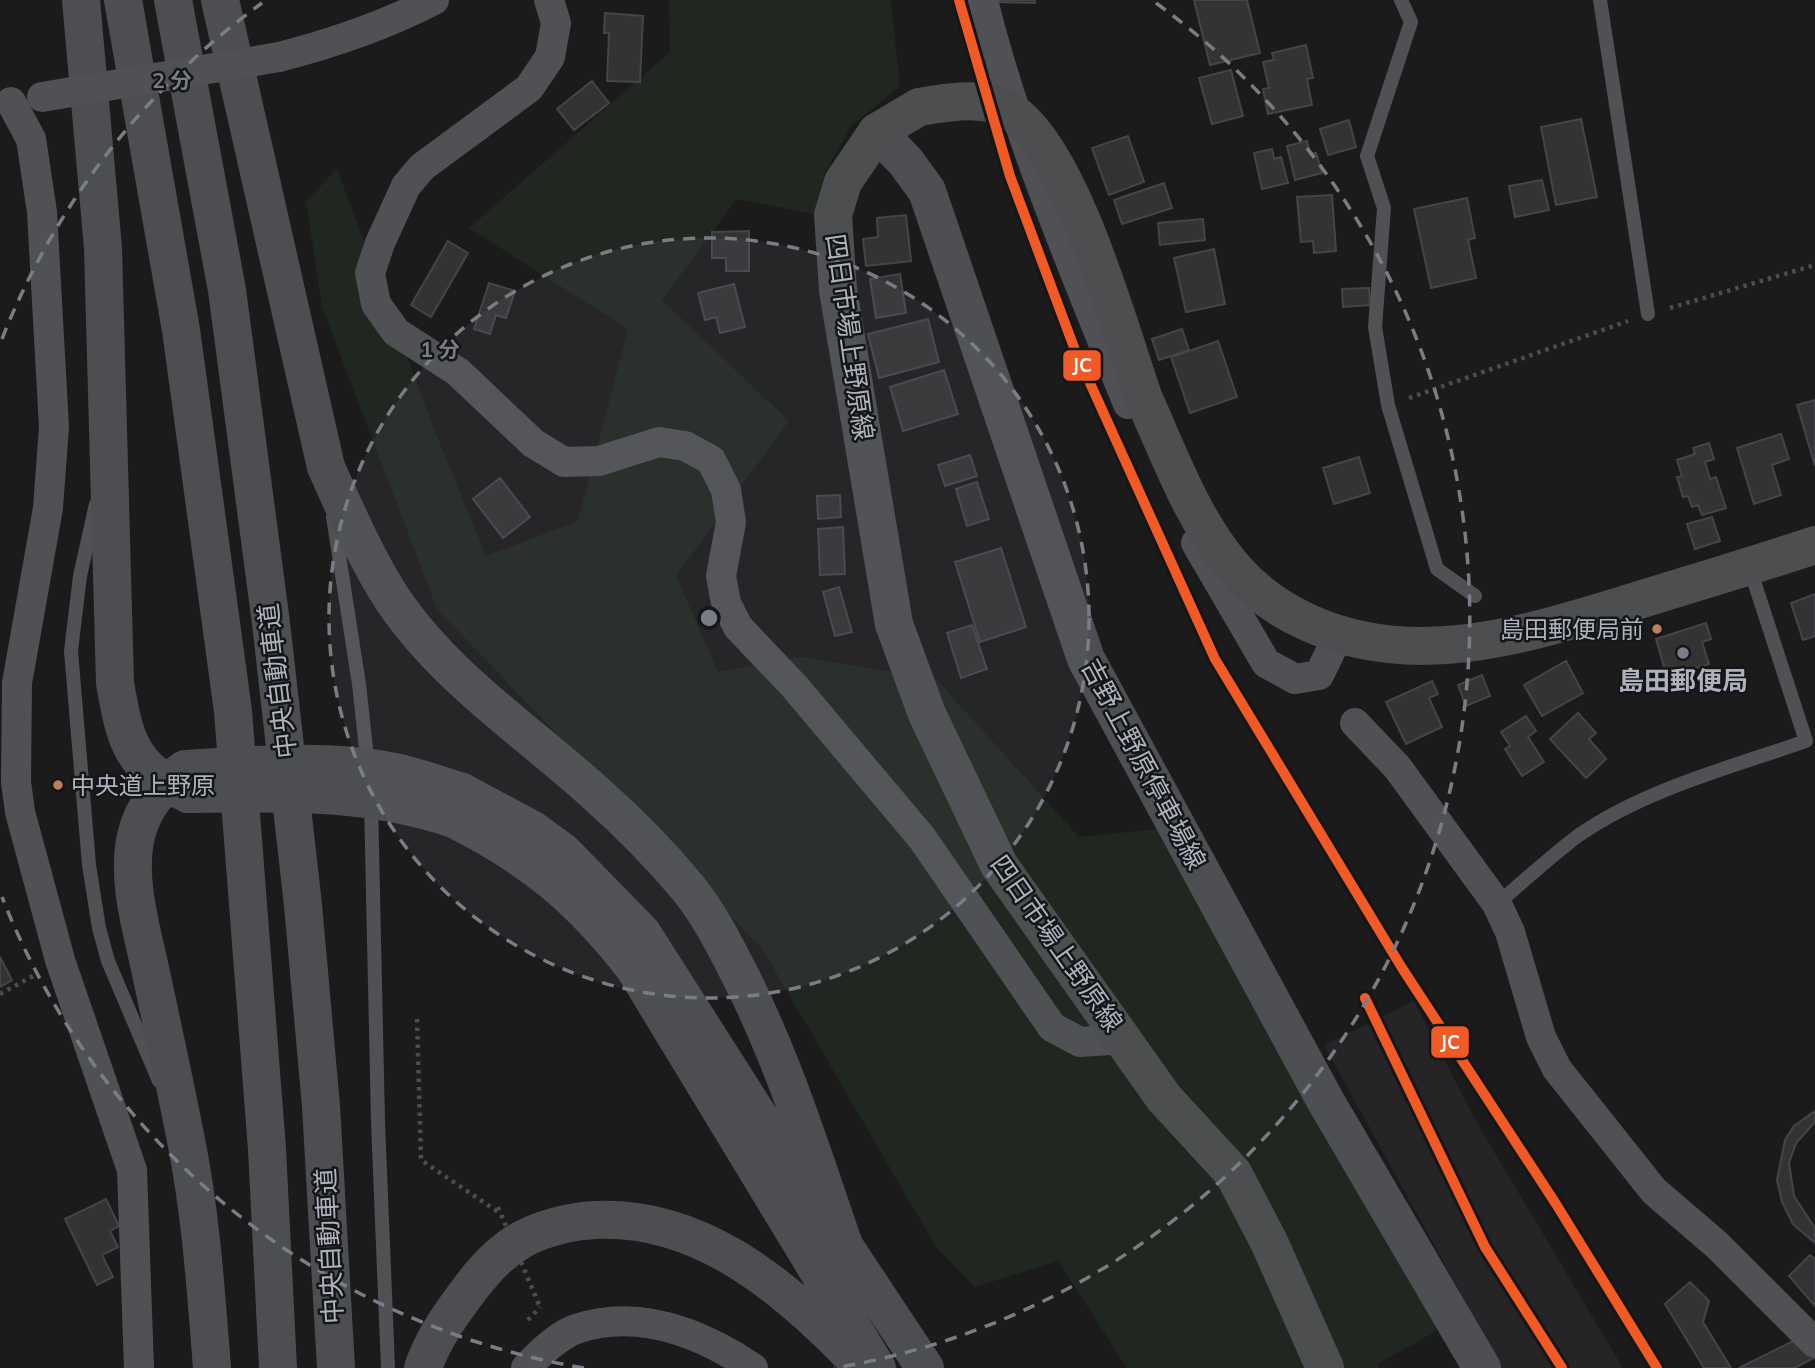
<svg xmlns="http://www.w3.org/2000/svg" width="1815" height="1368" font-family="Mulish,'Noto Sans JP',sans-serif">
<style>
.built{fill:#252528}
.green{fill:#1f2720}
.building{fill:#333334;stroke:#444548;stroke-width:2}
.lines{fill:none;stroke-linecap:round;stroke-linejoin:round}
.path{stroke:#4b4d4f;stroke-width:4.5;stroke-dasharray:3.5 5;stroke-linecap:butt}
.service{stroke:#4f5155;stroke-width:14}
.minor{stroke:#4f5155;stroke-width:30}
.secondary{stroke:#4e4f53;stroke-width:38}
.primary{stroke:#4d4e50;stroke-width:38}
.motorway{stroke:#4d4e51;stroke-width:38}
.path-bridge{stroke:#4b4d4f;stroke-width:4.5;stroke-dasharray:3.5 5;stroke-linecap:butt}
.minor-bridge{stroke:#4f5155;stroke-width:30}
.primary-bridge{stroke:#4d4e50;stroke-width:38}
.motorway-bridge{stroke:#4d4e51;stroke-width:38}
.rail-1-casing{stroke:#151618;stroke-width:16}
.rail-1{stroke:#f25a25;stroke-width:10}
.ring{fill:none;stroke:#7a7d85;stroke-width:3.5;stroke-dasharray:12 9}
.bus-dot{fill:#b6815c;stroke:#151618;stroke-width:2.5}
.poi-dot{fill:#7a7d85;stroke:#151618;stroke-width:2.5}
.labels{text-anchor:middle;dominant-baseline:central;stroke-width:5;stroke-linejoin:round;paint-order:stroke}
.bus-label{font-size:24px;fill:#adb2bd;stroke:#151618;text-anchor:end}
.street-label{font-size:26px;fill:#adb2bd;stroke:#151618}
.poi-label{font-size:26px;font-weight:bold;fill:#adb2bd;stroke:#151618}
.centre{fill:#7a7d85;stroke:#151618;stroke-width:3.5}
.ring-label{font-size:21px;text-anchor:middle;font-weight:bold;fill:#7a7d85;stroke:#151618;stroke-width:5;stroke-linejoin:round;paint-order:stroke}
.line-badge{stroke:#151618;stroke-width:2.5}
.badge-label{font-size:19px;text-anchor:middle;font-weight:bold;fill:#fff}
</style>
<rect width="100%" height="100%" fill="#1b1b1c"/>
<path class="built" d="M1414,1001L1477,1123L1623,1368H1502L1324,1045Z"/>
<path class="green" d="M669,0H891L900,86L851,126L825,173L814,214L737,199L662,300L789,421L676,576L718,672L801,657L936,679L1079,837L1177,827L1454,1321L1378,1364L1379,1368H1127L1058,1261L975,1287L936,1247L763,950L437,609L322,307L306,201L337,169L434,429L486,556L578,521L628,329L469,228L670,52Z"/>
<path class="building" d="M999,0H1035V3L999,2Z
M1194,0H1247L1260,53L1210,65Z
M605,13L643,16L640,82L607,81L609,33H604Z
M1306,45L1313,78L1307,79L1312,105L1268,114L1263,89L1269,88L1263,62L1274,60L1272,53Z
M1231,70L1243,116L1212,124L1199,78Z
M592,81L609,103L574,130L557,109Z
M1581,119L1597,197L1556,205L1541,127Z
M1349,120L1356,147L1328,155L1320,129Z
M1128,136L1144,182L1109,195L1092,148Z
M1307,141L1310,154L1316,153L1322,173L1295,180L1287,146Z
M1272,149L1274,159L1281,157L1288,183L1262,189L1254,153Z
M1542,180L1549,210L1515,217L1509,186Z
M1164,183L1172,208L1122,224L1114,200Z
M1332,195L1336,251L1314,253L1313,241L1301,242L1297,197Z
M1467,198L1475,238L1468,240L1476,278L1431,288L1414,209Z
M906,215L911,261L866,266L863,239L878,237L877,218Z
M1203,219L1205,240L1160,245L1158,223Z
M749,231V271H726V258H712V232Z
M448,241L468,253L431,317L411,305Z
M1214,249L1225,304L1186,312L1174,258Z
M900,274L906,313L876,318L870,279Z
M489,283L515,291L506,318L496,315L490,334L474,329Z
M734,284L745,327L720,333L716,317L705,320L698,293Z
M1369,288L1370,305L1343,307L1342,289Z
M928,319L939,362L879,378L868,334Z
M1182,329L1189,350L1159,360L1152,339Z
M1218,341L1237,397L1190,413L1171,357Z
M944,370L958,414L903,431L890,387Z
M1815,400V466L1797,405Z
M1781,434L1789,459L1772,465L1781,495L1754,504L1737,448Z
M1709,443L1714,459L1705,462L1710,479L1716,477L1726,508L1702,515L1698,505L1692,507L1688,496L1683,497L1677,477L1682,476L1677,460L1695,454L1693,448Z
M970,455L977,476L945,486L938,465Z
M1359,457L1370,493L1334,504L1323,468Z
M500,478L530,517L503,538L473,499Z
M977,482L989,519L967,526L956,489Z
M840,495L841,517L818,519L817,496Z
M1712,517L1720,541L1695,549L1687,524Z
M843,527L845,574L820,575L818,529Z
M1001,548L1026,627L980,642L955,562Z
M839,587L852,632L835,636L823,592Z
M1815,594V636L1803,640L1791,603Z
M1706,623L1711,639L1702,642L1709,664L1667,677L1656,639Z
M972,625L987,669L961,678L947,633Z
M1566,661L1583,693L1542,716L1524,685Z
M1482,675L1490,696L1466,706L1458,685Z
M1432,681L1438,694L1429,698L1442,727L1406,744L1386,702Z
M1578,713L1596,733L1589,739L1606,759L1586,778L1550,739Z
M1526,716L1536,731L1528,737L1544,762L1522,776L1505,749L1510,746L1501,732Z
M0,957L12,980L0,987Z
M1815,1111V1122L1796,1143L1789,1163L1794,1196L1815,1228V1243L1793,1224L1782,1202L1777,1180L1785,1140L1794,1126Z
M106,1199L119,1226L110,1231L118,1247L102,1255L113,1277L97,1285L65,1219Z
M1810,1255L1815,1259V1306L1789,1276Z
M1690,1282L1709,1301L1703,1322L1731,1368H1704L1665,1304Z
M1815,1330V1357L1795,1368H1739Z"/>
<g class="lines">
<path class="path" d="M1670,308L1815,265
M1409,398L1628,321
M0,994L33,976
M417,1019L421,1160L501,1214
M528,1320L540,1307"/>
<path class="service" d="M1401,0L1411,22L1367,156L1384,208L1375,327L1388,405L1437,569L1475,596
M1600,0L1648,314
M96,504L80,576L71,651L89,865L99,928L108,961L159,1081
M333,517L359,684L368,767
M371,801L378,1122L388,1368
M1497,904C1524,881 1551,856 1579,835C1646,789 1729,768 1806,741L1750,569"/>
<path class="minor" d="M549,0L556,23L550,57L529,88L422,167L406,186L380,243L370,273L376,304L396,332L458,372L533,443L564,462L599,461L659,442L685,446L711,460L726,490L731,522L721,576L726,603L738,627L795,687L922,838L1052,1027L1080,1042L1124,1039
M983,0C1016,135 1076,275 1128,404
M279,57C334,43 384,26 434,0
M11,102L31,139L42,212L54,427L48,508L17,683L16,782L20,812L60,960L132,1170L139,1368
M1196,543L1266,663L1295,679L1319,675L1338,636
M1355,723L1397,767L1497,904L1510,932L1541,1037L1557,1069L1654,1191L1717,1245L1815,1343
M526,1368C538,1355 559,1335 576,1329C639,1308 701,1333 753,1368"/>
<path class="secondary" d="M877,132L906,162L927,191L1086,659L1325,1100L1482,1368"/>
<path class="primary" d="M919,107L877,132L843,182L833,215L838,290L894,624L927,714L999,865L1164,1098L1233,1173L1269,1242L1325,1368
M1144,399C1170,456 1192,519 1233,567C1254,592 1280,610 1309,623C1416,671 1527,634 1633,602C1694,583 1755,565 1815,545"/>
<path class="motorway" d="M81,0L103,248L115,683C125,741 131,768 188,794
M123,0L181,330L233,711L267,1149L278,1368
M173,0L227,290L271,623L303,905L321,1106L336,1368
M220,0L326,467C346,511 366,559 393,600C444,676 524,729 592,790C626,820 659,853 688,888C710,915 726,948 742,979C786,1067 814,1159 846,1251
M185,769C161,786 143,806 136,836C126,880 142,930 151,973C163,1029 175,1084 186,1140C201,1215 206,1292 212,1368
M462,792L533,830L563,852L642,933L772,1137L925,1368
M454,819C532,858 582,900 635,969L877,1368
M423,1368C433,1338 453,1311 472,1286C503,1245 532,1228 583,1221C691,1209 780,1282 850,1354"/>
<path class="path-bridge" d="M498,1207L540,1307"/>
<path class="minor-bridge" d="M42,97L279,57"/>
<path class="primary-bridge" d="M919,107C949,102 990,94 1016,115C1074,161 1119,327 1144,399"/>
<path class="motorway-bridge" d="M186,769C254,765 328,758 395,772C418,777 440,785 462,792
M188,794C281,793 363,789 454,819"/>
<g class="rail-1-casing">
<path id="rail-1" d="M959,0L1010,176L1075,350L1215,659L1402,968L1556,1204L1657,1368
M1365,998L1485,1247L1562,1368"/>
</g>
<use href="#rail-1" class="rail-1"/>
</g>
<circle cx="709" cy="618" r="380" fill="#7a7d85" fill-opacity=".12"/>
<g class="ring">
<circle cx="709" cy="618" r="380"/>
<path d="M584 1368A760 760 0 0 1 2 897M2 339A760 760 0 0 1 262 3M1156 3A760 760 0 0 1 834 1368"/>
</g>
<g class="bus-dot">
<circle cx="1657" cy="629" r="6"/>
<circle cx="58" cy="785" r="6"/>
</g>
<circle class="poi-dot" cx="1683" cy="653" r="7"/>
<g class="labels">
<g class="bus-label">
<text x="1644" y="629">島田郵便局前</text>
<text x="71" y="785" text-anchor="start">中央道上野原</text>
</g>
<g class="street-label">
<text transform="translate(850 337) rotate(82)">四日市場上野原線</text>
<text transform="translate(277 681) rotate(-97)">中央自動車道</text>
<text transform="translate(1144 764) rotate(62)">吉野上野原停車場線</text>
<text transform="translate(1057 943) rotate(55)">四日市場上野原線</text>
<text transform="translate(329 1246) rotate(-93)">中央自動車道</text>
</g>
<g class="poi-label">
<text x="1683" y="680">島田郵便局</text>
</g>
</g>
<circle cx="709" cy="618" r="10" class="centre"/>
<g class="ring-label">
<text x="172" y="88">2 分</text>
<text x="440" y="357">1 分</text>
</g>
<g class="line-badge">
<rect x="1062" y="349" width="40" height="33" rx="7" fill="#f25a25"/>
<rect x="1430" y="1025" width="40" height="34" rx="7" fill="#f25a25"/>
</g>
<g class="badge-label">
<text x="1082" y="372">JC</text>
<text x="1450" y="1049">JC</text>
</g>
</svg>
